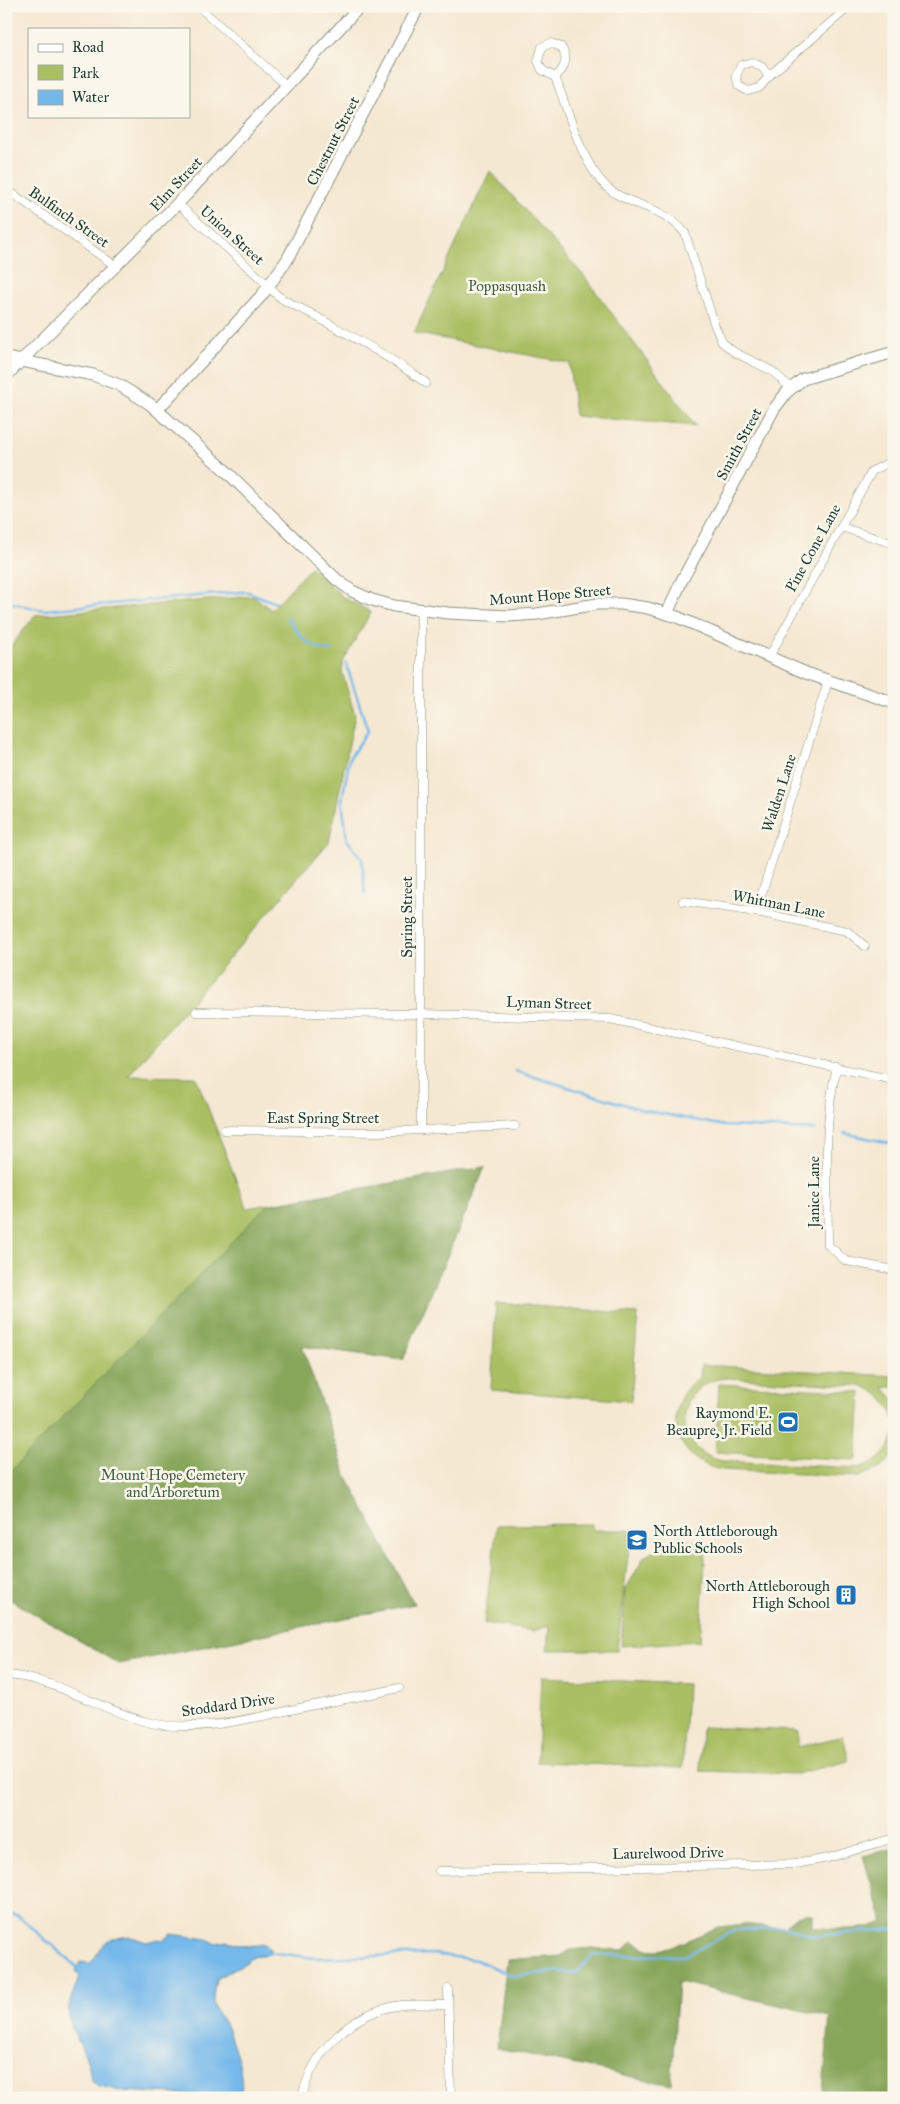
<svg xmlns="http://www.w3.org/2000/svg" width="900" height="2104" font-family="'IM FELL Great Primer',serif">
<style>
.green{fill:#aabf64;stroke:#647e4c}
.forest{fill:#87a65a;stroke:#537247}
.water{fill:#74b8ea;stroke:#4a7a8f}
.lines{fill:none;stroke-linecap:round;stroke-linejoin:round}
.stream{stroke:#74b8ea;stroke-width:2.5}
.street-casing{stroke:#8a9283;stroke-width:9}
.secondary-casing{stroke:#8a9283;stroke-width:13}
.street{stroke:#fff;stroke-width:8}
.secondary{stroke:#fff;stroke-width:11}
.labels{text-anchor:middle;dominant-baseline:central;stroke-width:5;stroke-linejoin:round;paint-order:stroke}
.street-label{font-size:15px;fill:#1f3d34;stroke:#fbf7ec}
.park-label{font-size:15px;fill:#425e40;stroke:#fbf7ec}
.poi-label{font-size:15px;fill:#1f3d34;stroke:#fbf7ec;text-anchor:end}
</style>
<rect width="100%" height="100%" fill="#fbf7ec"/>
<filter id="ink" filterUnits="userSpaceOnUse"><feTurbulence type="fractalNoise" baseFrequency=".02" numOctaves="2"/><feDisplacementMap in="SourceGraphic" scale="10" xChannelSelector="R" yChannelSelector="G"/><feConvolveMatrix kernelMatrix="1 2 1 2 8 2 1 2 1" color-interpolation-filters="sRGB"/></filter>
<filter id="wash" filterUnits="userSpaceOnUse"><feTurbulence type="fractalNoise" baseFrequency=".0096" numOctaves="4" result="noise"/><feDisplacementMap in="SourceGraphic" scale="20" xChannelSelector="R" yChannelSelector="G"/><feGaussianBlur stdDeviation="1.12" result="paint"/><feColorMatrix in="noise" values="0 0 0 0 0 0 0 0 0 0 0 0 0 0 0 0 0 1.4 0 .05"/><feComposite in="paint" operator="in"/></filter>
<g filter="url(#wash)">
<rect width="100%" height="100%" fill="#f5e8d2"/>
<path class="green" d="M490,171L584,276L696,426L575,416L569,363L414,333Z
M311,567L343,597L371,612L343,662L342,672L355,715L329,842L128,1076L196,1077L247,1208L485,1167L403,1360L302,1346L346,1475L414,1604L119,1664L6,1597V647L9,649L35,615L254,596L271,610Z
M496,1303L638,1314L631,1401L491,1390Z
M701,1365L894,1376V1387H883L894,1399V1421C890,1403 879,1392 862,1386L729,1378C673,1379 669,1453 724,1461L857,1468C876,1464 891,1452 894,1432V1455L881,1468L858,1477L723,1470C674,1463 658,1405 700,1377Z
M719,1384L861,1392L857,1460L715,1452Z
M592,1524V1530H631L617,1650H547L549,1626L533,1631L484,1623L497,1525Z
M676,1540L706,1543L700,1641L621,1646L625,1590L645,1556Z
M541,1677L687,1684L683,1768L537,1762Z
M702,1727L798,1731V1747L843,1736L849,1761L796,1774L700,1771Z"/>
<path class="forest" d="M485,1167L403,1360L302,1346L346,1475L414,1604L119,1664L6,1597V1476L267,1205Z
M894,1848V2098H822L830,2017L678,1982L671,2085L497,2048L507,1960L561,1956L570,1950L591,1948L624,1950L633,1941L650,1951L670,1948L718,1927L743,1924L784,1928C793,1917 798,1913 813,1914V1927C836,1929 861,1932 883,1922L863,1856Z"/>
<path class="water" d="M172,1934L207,1939L215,1943L228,1941L247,1946L265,1944L270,1949L269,1954L253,1956L247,1962L217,1978C214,1987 211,1999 215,2009C218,2015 223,2019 226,2025C234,2047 246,2075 240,2098L124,2091L99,2086L91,2080C90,2073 89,2064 86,2057C79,2040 64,2021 70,2002C72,1993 77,1985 80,1976L76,1971L80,1962L91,1963L105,1942L111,1939L129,1936L146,1942L158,1939L164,1940Z"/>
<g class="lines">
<path class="stream" d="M6,602L44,610L241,592H248L276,603
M287,617C299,636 309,649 332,651
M346,663L368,731L350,757L342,800L347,840L362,859L365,893
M515,1071L643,1110L725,1126L815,1130
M844,1133L894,1144
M6,1913L17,1915L78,1968
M268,1952L315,1958L434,1954L476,1960L514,1976L560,1971L575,1974L593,1955L684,1956L736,1930L783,1927L816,1936L894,1929"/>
</g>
</g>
<g filter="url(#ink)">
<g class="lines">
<g class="street-casing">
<path id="street" d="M198,6L287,86
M555,77L542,70L538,61L542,47L551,43L561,47C569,58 565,69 555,77C569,111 583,175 616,194C643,209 664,208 685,233L715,326L722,342L734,352L772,371L792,389
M769,77L762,67L752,62L741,65L736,76L739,86L748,91L759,88L771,74L850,6
M6,189L117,267
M178,204L269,286C279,302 301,307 317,317C354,338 392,358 426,383
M841,527L894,544
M421,610V1129
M769,657L872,471L890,462
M683,901L756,912L847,931L865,946
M756,912L828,681
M196,1012L420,1014L610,1019L894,1080
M837,1067C822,1124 828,1187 828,1245L846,1261L894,1270
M224,1130L376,1132L515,1126
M6,1675C56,1678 100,1710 147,1722C197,1735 260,1716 309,1706C339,1700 369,1695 399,1688
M439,1871L795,1864L828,1858L894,1838
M448,1989L451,2098
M6,2095L38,2098
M302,2098C312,2050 353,2011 402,2005C417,2004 433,2005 448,2005"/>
</g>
<g class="secondary-casing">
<path id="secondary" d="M6,358L93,375L119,385L150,404L224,469L336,579L352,591L372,600L394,606L448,613L509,616L537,614L597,604H621L648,608L677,617L806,673L894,703
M6,376L186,195L360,6
M157,410L262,295L287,260L419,6
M667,614L681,582L774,409L787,392L803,379L894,352"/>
</g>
<use href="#street" class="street"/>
<use href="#secondary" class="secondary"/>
</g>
</g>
<defs>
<g id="stadium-square" transform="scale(1.125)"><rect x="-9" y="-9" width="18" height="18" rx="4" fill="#1f6fb2" stroke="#fbf7ec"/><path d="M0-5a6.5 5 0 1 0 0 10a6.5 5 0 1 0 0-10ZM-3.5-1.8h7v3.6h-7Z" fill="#fff"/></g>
<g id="school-square" transform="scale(1.125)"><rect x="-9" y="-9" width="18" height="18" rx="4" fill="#1f6fb2" stroke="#fbf7ec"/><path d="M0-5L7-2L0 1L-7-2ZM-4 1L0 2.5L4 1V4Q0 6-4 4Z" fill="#fff"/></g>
<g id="building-square" transform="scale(1.125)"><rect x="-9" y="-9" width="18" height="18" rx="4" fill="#1f6fb2" stroke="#fbf7ec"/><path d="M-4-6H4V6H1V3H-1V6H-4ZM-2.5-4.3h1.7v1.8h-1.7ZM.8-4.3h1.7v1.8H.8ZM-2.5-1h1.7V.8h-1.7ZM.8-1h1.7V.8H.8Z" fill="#fff"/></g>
</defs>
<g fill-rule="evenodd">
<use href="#stadium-square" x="788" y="1422"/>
<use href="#school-square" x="637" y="1540"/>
<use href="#building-square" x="846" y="1595"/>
</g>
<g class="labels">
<g class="street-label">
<text transform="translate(333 141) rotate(-63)">Chestnut Street</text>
<text transform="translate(176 184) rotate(-47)">Elm Street</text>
<text transform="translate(69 217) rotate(35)">Bulfinch Street</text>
<text transform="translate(232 235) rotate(42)">Union Street</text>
<text transform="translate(739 444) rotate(-62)">Smith Street</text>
<text transform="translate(813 548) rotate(-61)">Pine Cone Lane</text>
<text transform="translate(550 595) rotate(-5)">Mount Hope Street</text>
<text transform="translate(779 793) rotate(-72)">Walden Lane</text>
<text transform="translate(779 904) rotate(11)">Whitman Lane</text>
<text transform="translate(407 917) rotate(-90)">Spring Street</text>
<text transform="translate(549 1003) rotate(2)">Lyman Street</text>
<text x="323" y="1118">East Spring Street</text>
<text transform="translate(814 1192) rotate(-90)">Janice Lane</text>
<text transform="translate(228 1705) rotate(-8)">Stoddard Drive</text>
<text transform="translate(668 1853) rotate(-1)">Laurelwood Drive</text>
</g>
<g class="park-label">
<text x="507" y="286">Poppasquash</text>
<text x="173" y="1475">Mount Hope Cemetery<tspan x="173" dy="17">and Arboretum</tspan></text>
</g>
<g class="poi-label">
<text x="772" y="1413">Raymond E.<tspan x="772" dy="17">Beaupre, Jr. Field</tspan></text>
<text x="653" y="1531" text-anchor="start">North Attleborough<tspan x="653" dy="17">Public Schools</tspan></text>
<text x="830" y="1586">North Attleborough<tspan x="830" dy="17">High School</tspan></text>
</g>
</g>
<rect width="900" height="2104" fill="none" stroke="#fbf7ec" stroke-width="25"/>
<rect x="28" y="28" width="162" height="90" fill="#fbf7ec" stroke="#a3ada2"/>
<rect x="38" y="44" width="25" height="8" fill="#ffffff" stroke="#a3ada2"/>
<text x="72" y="52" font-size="15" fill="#1f3d34">Road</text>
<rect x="38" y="65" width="25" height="15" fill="#aabf64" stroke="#a3ada2"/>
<text x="72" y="78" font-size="15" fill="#1f3d34">Park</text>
<rect x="38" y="90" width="25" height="15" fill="#74b8ea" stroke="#a3ada2"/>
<text x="72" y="102" font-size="15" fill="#1f3d34">Water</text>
</svg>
